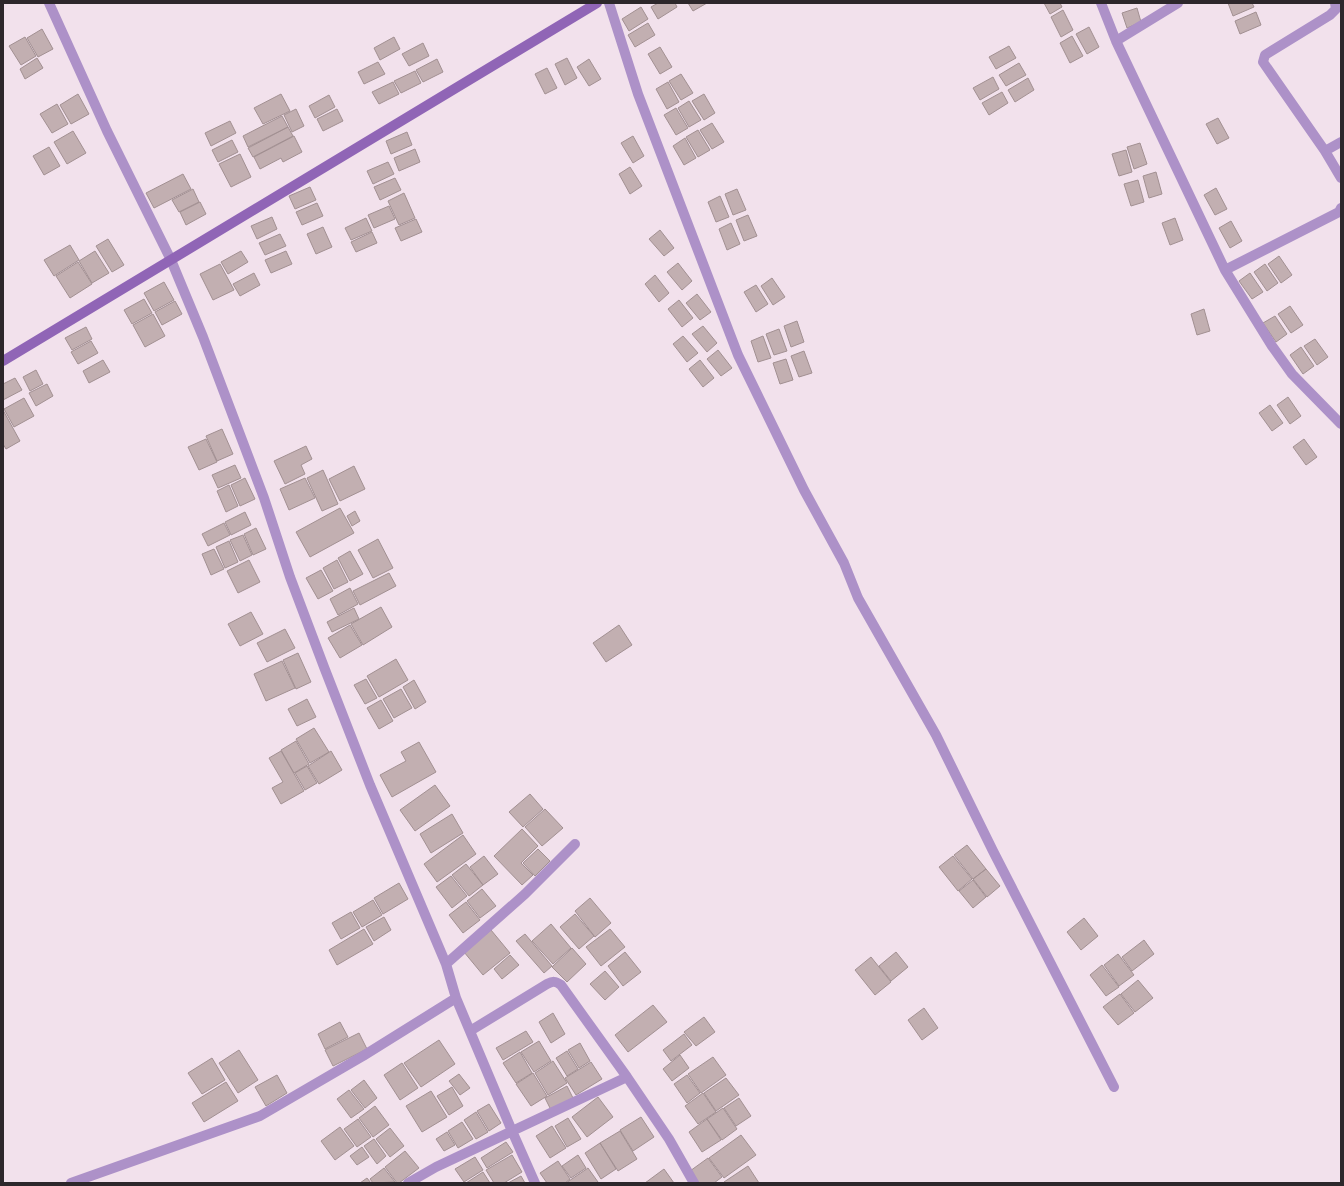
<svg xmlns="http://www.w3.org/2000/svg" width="1344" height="1186" font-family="Overpass,sans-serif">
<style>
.building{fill:#c2afb1;stroke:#a29092}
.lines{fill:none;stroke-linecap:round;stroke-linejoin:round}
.street{stroke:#ad91c8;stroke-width:10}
.secondary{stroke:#9065b6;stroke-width:10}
</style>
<rect width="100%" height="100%" fill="#f2e1ec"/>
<path class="building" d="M658,3H675L677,7L658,19L651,7Z
M688,3H707L693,11Z
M1044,3H1060L1062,7L1050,14Z
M1228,3H1252L1254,7L1233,16Z
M641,7L648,19L629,31L622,19Z
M1137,8L1141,22L1127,28L1122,13Z
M1063,10L1073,30L1061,37L1051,17Z
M1256,12L1261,25L1240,34L1235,21Z
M648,23L655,35L635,47L628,35Z
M1089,27L1099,47L1087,54L1076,34Z
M42,29L53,49L38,57L27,38Z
M1072,36L1083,56L1070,63L1060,43Z
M25,37L36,56L21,65L9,46Z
M394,37L400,49L380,60L374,48Z
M423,43L429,56L409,66L402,54Z
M1009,46L1016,58L996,69L989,57Z
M660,47L672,67L660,74L648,54Z
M37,58L43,68L25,79L20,69Z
M567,58L577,78L565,85L555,64Z
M437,59L443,72L423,82L416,70Z
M589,59L601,79L589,86L577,67Z
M378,62L385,74L364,84L358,72Z
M1019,63L1026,75L1006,86L999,75Z
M547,68L557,88L545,94L535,74Z
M415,71L421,83L401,93L394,81Z
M681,74L693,93L681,100L669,81Z
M993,77L999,89L980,100L973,88Z
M1028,78L1034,90L1015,102L1008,90Z
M393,82L399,94L379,104L372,92Z
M668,82L679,102L667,109L656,89Z
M1002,92L1008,103L989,115L982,103Z
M78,94L89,114L71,124L60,105Z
M281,94L290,111L263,124L254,108Z
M704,94L715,113L704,120L692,101Z
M329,95L335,107L315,118L309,106Z
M689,101L701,120L689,127L678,108Z
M57,104L68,124L52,133L40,114Z
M676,108L688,128L676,135L664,115Z
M296,109L304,126L292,132L284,115Z
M337,109L343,121L323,131L317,119Z
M282,116L288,127L248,147L243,136Z
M1218,118L1229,138L1217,144L1206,124Z
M230,121L236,133L211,146L205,133Z
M712,123L724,142L712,149L700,130Z
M288,127L293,136L253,157L248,148Z
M698,130L710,150L698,157L686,137Z
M73,131L86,153L67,164L54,142Z
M407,132L412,145L391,154L386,141Z
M294,136L302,152L283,162L281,158L260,169L254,157Z
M633,136L644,156L633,163L621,143Z
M685,138L696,158L684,165L673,146Z
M232,140L238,152L218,162L212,150Z
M1140,143L1147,164L1134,169L1127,147Z
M49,147L60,166L44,175L33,156Z
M415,149L420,162L399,171L394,158Z
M1126,150L1132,172L1119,176L1112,154Z
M240,154L251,177L231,187L219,164Z
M388,162L394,174L373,184L367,171Z
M630,167L642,186L630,194L619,174Z
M1156,172L1162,194L1149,198L1143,176Z
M183,174L191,189L154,208L146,193Z
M395,178L401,190L380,200L374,187Z
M1138,180L1144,202L1131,206L1124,184Z
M310,187L316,200L295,209L289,196Z
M1216,188L1227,209L1215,215L1204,195Z
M193,189L199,202L179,212L172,200Z
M737,189L746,210L733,215L725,194Z
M404,193L415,218L399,225L388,201Z
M720,196L729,217L716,222L708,202Z
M200,202L206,214L186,225L180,212Z
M317,203L323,216L302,225L296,212Z
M389,206L395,219L374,228L368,215Z
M748,215L757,236L744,241L736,220Z
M272,217L277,229L257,239L251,226Z
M366,218L372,231L351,240L345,228Z
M1175,218L1183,240L1170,245L1162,223Z
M416,219L422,232L401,241L395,228Z
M1231,221L1242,241L1230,248L1219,228Z
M731,223L740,244L727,250L719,229Z
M323,227L332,247L316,254L307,234Z
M660,230L674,248L664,256L649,239Z
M372,232L377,243L356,252L351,242Z
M280,234L286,246L265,255L259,243Z
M108,239L124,265L112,272L96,246Z
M70,245L79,260L54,276L44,260Z
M95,251L109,273L92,283L79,261Z
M241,251L248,262L228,274L221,262Z
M286,251L292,264L271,273L265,260Z
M1279,256L1292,275L1281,283L1268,264Z
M78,262L92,284L70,298L56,276Z
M678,263L692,281L682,290L667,272Z
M220,264L234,290L213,300L200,274Z
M1265,264L1278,283L1267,291L1254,272Z
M254,273L260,285L240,296L233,284Z
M1250,273L1263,292L1252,299L1239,281Z
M655,275L669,293L659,302L645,284Z
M772,278L785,297L773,305L761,286Z
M164,282L174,300L154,311L144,293Z
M756,285L768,304L756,312L744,292Z
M697,294L711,312L700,320L686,303Z
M144,299L152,313L132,324L124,310Z
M679,300L693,318L682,327L668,309Z
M175,301L182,314L162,325L155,312Z
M1290,306L1303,325L1291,333L1278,314Z
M1204,309L1210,331L1197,335L1191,314Z
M153,314L165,336L145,347L133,325Z
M1275,316L1287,334L1276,342L1263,323Z
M797,321L804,342L791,347L784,326Z
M703,326L717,343L707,352L692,334Z
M86,327L92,339L72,350L65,338Z
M779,329L787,351L774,355L766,334Z
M683,336L698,353L687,362L673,344Z
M763,336L771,358L758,362L751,341Z
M1315,339L1328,357L1317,365L1304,346Z
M91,341L98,353L78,364L71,352Z
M1301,347L1314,366L1303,374L1290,355Z
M718,350L732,368L721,376L707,359Z
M804,351L812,373L799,377L791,356Z
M786,359L793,380L780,384L773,363Z
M103,360L110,372L89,383L83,371Z
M700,360L714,378L703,387L689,369Z
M36,370L43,384L30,391L23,377Z
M15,378L22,390L3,400V384Z
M47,384L53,396L36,406L29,393Z
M1288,397L1301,416L1290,424L1277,405Z
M24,398L34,416L14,427L4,409Z
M1270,405L1283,423L1272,431L1259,413Z
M3,410L20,441L6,449L3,444Z
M222,429L233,454L217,461L206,436Z
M206,439L217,462L199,470L188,447Z
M1304,439L1317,457L1306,465L1293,447Z
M306,446L312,459L301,465L305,474L285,484L274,461Z
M235,465L241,478L218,488L212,475Z
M354,466L365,489L340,501L329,479Z
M323,470L338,504L322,511L307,478Z
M245,478L255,499L240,506L231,485Z
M305,478L315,498L289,510L280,489Z
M229,485L238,506L226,512L217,491Z
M340,508L354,533L310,557L296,532Z
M355,511L360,521L352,526L347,516Z
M245,512L251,525L231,535L225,522Z
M224,523L230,535L208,546L202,534Z
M256,528L266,549L253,555L244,534Z
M243,535L252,555L240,561L230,540Z
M378,539L393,568L373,578L358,550Z
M229,541L238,562L225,568L216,547Z
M214,549L224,569L211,575L202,554Z
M350,551L363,574L350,581L338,558Z
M249,560L260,582L238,593L227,571Z
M337,560L348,582L334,589L323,568Z
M321,570L333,591L318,599L306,578Z
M389,573L396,586L360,605L353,591Z
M350,588L358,604L338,615L330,599Z
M381,607L392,627L363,645L351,624Z
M354,608L359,619L332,632L327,622Z
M251,612L263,634L240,646L228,624Z
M350,625L362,645L340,658L328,638Z
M619,625L632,645L606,662L593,643Z
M285,629L295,648L267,662L257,643Z
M298,653L311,682L296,689L283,660Z
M396,659L408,680L379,697L367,676Z
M282,661L295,688L266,701L254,674Z
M366,679L377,698L365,704L354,685Z
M414,680L426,702L415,709L403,687Z
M401,689L412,708L394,718L383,699Z
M307,699L316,717L297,726L288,709Z
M381,700L393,721L379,729L367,708Z
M314,728L329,752L310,763L296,739Z
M296,741L309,764L294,773L281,750Z
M419,742L436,772L392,797L380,775L406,761L401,752Z
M281,751L304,791L281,804L272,788L283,782L269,758Z
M331,751L342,770L319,784L308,766Z
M307,766L317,783L305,790L295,773Z
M435,785L450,806L415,831L400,810Z
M530,794L543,809L523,827L509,812Z
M545,809L563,828L542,846L525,827Z
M452,814L463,833L431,853L420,834Z
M522,829L538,846L521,863L533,875L522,885L494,856Z
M463,835L476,854L437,882L424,864Z
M967,845L986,869L973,879L954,855Z
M538,849L550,861L535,876L523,863Z
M484,856L498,874L483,885L470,867Z
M953,856L972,879L958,891L939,867Z
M466,864L483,885L469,896L452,875Z
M986,869L1000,886L987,897L973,879Z
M451,876L467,896L452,908L436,887Z
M973,880L986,897L973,908L959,891Z
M399,883L408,899L383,914L374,898Z
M482,889L496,906L480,918L467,901Z
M590,898L611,923L595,937L575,911Z
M373,900L382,915L362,927L353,912Z
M466,902L480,920L463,933L449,915Z
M351,912L360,928L341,939L332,923Z
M575,914L594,936L579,949L560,927Z
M384,917L391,930L374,941L366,927Z
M1084,918L1098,936L1081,950L1067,932Z
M551,924L571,948L553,964L532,941Z
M364,929L373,944L337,965L329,950Z
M610,929L625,947L601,966L586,947Z
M491,930L510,953L483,975L464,952Z
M525,934L552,966L544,973L516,941Z
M1144,940L1154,954L1132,971L1122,957Z
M572,948L586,964L567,982L552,967Z
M625,952L641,972L623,986L608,966Z
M896,952L908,967L891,981L879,966Z
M1118,954L1134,975L1119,986L1104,965Z
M510,955L519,965L502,979L494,969Z
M871,957L891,982L875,995L855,970Z
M1102,965L1119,987L1106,996L1090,975Z
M605,971L619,987L605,1000L590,984Z
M1138,980L1153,998L1135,1012L1121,994Z
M1120,994L1134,1013L1118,1025L1103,1007Z
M653,1005L667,1022L628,1052L615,1035Z
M924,1008L938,1028L922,1040L908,1020Z
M553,1013L565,1034L551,1043L539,1022Z
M704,1017L715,1032L696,1046L684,1032Z
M340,1022L348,1037L325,1049L318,1034Z
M526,1031L533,1042L503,1060L496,1048Z
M359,1033L367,1049L333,1066L325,1050Z
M684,1034L692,1045L671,1061L663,1050Z
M439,1040L455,1064L421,1087L404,1063Z
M539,1041L551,1061L534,1072L521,1052Z
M580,1043L590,1061L579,1068L568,1050Z
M239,1050L258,1080L238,1093L219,1063Z
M567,1051L578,1069L567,1076L556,1058Z
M520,1052L532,1073L516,1083L503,1063Z
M680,1055L689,1068L672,1081L663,1069Z
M713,1057L726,1075L701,1093L688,1074Z
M212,1058L225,1080L202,1094L188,1073Z
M553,1061L567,1083L548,1095L535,1073Z
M591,1062L602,1079L576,1095L565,1078Z
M402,1063L418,1088L400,1100L384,1075Z
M533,1073L547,1096L531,1106L516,1084Z
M459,1074L470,1088L460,1095L449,1081Z
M277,1075L287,1093L266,1106L255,1087Z
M687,1075L700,1093L687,1103L674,1084Z
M726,1078L739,1095L716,1111L704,1093Z
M364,1080L377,1098L365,1108L351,1090Z
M226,1082L238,1101L204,1122L192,1103Z
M567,1086L573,1098L551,1110L545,1098Z
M452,1087L463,1106L449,1115L437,1096Z
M349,1090L364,1109L351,1118L337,1099Z
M431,1091L447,1117L422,1132L406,1106Z
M703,1093L716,1112L698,1124L685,1106Z
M598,1097L613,1117L587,1137L572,1117Z
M739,1098L751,1116L736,1126L724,1108Z
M489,1104L501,1123L489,1131L477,1111Z
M375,1106L389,1125L373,1137L359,1118Z
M723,1108L737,1129L722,1140L707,1119Z
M476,1112L488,1132L476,1139L464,1120Z
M641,1117L654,1137L633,1151L620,1130Z
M568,1118L581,1139L567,1147L555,1126Z
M358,1119L371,1137L357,1147L344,1129Z
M707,1119L721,1140L702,1152L689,1132Z
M462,1122L473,1139L458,1148L448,1131Z
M552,1126L566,1148L550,1158L536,1136Z
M340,1127L354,1146L335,1160L321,1141Z
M390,1128L404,1146L390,1157L376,1139Z
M620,1131L637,1159L618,1171L600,1143Z
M447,1132L455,1145L444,1151L436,1139Z
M741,1135L756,1155L724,1178L709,1158Z
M374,1139L386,1156L377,1164L364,1146Z
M506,1142L513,1152L487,1168L481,1158Z
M600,1143L616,1169L601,1179L585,1153Z
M362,1147L369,1157L357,1165L350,1156Z
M405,1151L419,1168L399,1183H397L385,1167Z
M512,1155L522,1172L504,1183H494L486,1170Z
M578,1155L586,1168L571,1178L562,1166Z
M475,1157L483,1170L464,1182L455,1169Z
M708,1158L722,1177L714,1183H699L690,1171Z
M558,1161L570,1179L565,1183H547L540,1173Z
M748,1166L759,1183H724V1182Z
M384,1168L395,1182L373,1183L370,1179Z
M588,1168L598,1182L596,1183H566Z
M664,1169L674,1183H645Z
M483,1172L490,1183H466Z
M521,1176L525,1183H508Z
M367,1178L371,1183H360Z"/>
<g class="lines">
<path class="street" d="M49,3L107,131L171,260L203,337L264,498L290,577L324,667L370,785L446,964L456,998L512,1131L535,1183
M609,3L638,94L738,355L804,490L844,563L858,598L936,735L993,851L1114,1087
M1101,3L1116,41L1225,270L1272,346L1292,374L1341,424
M1335,3L1336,9L1330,15L1265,55L1263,62L1325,151L1341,178
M1116,41L1178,3
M1325,151L1341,142
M1225,270L1339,212L1341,208
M446,964L525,894L575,844
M470,1031L547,984C553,981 555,981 561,985L627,1077L669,1139L694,1183
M71,1183L260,1116L363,1056L456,998
M408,1183L436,1167L627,1077"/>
<path class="secondary" d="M3,361L597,3"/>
</g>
<rect width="1344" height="1186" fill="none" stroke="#2d272b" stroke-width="8"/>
</svg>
